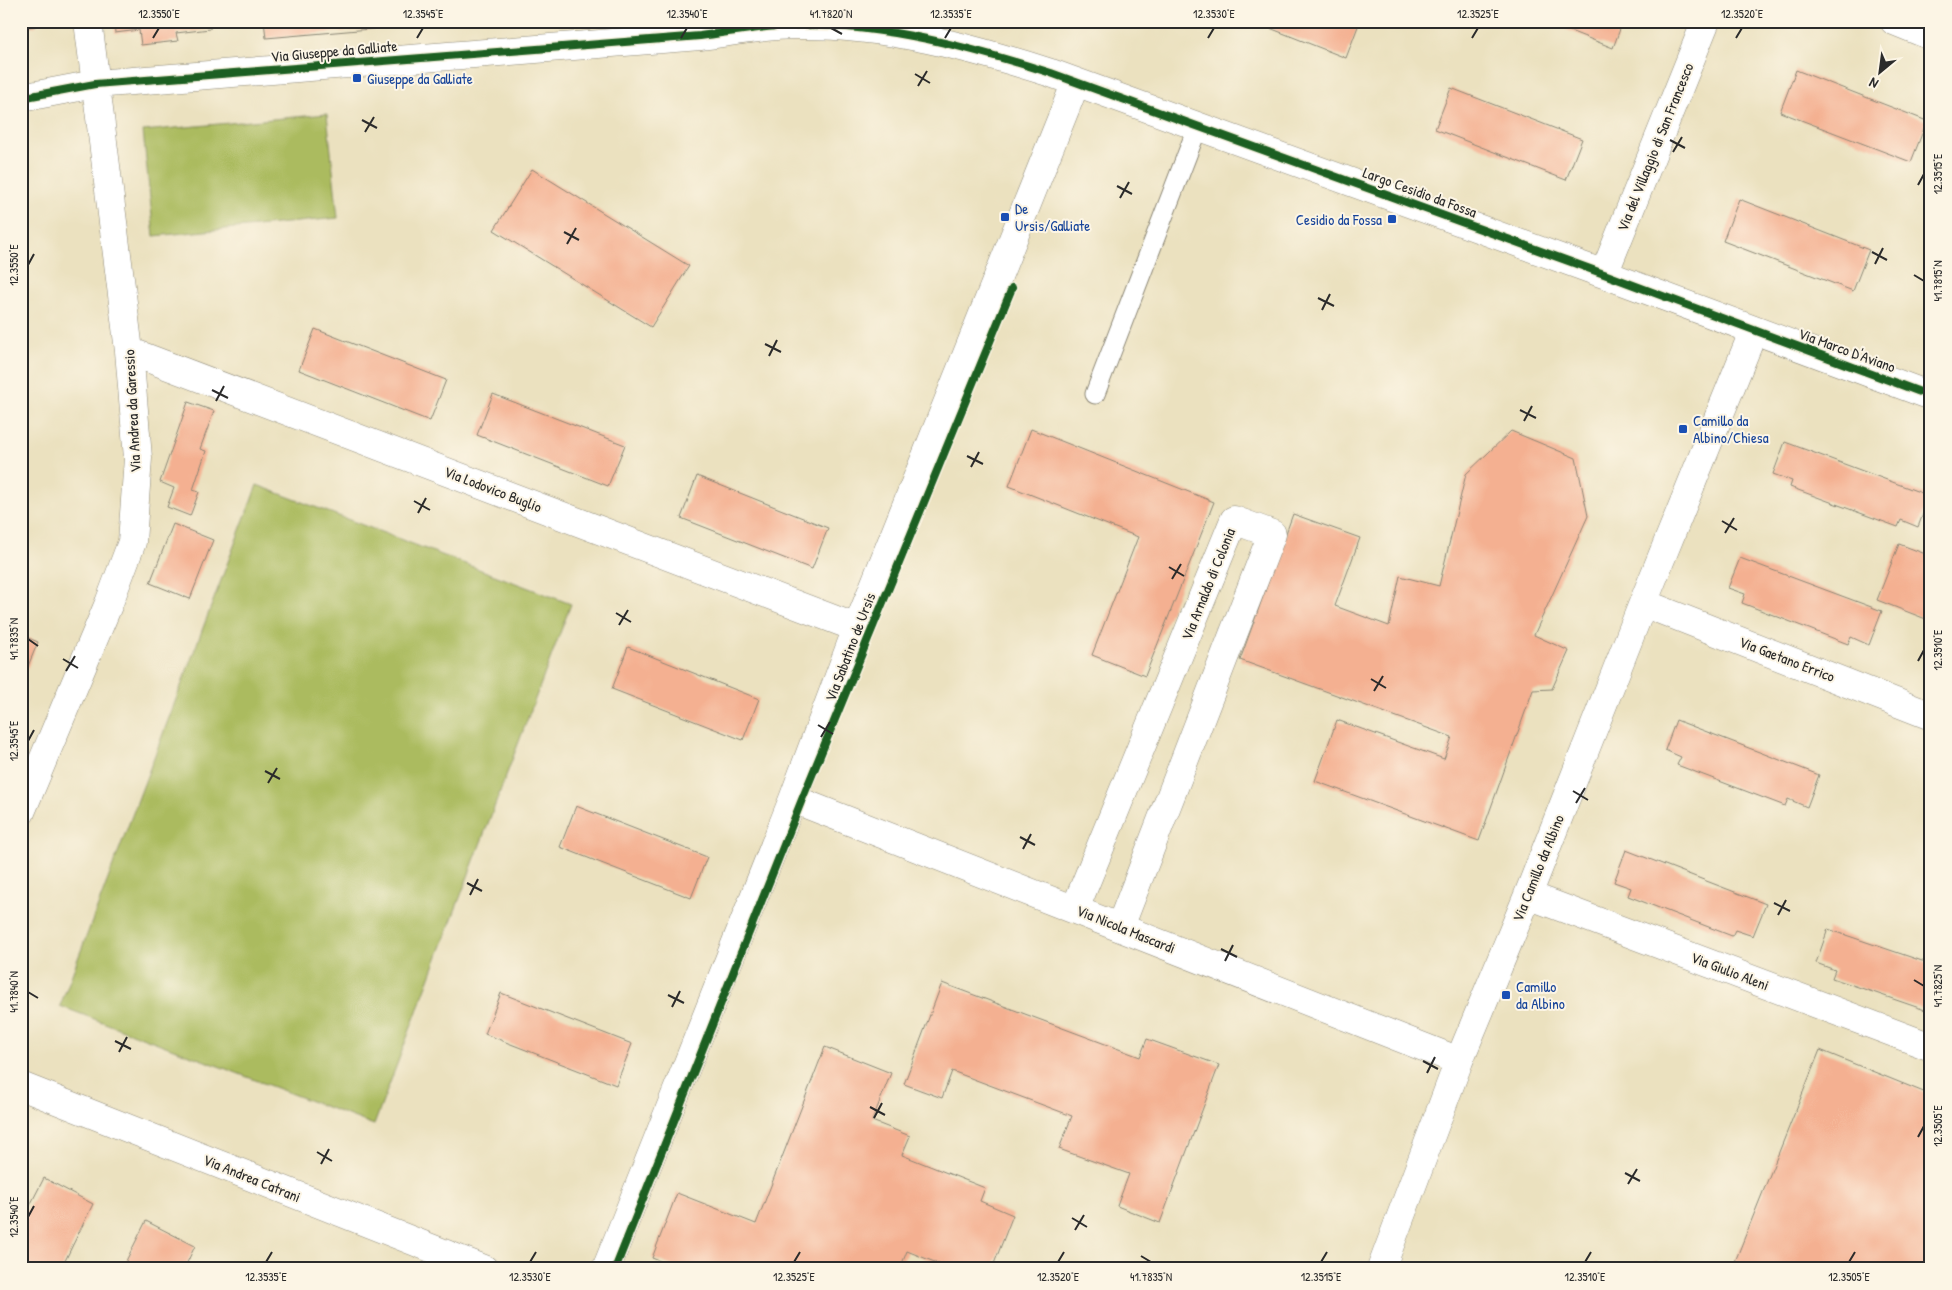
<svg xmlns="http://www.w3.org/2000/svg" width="1952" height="1290" font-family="'Patrick Hand',sans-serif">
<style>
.green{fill:#abbb5e;stroke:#6b7344}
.building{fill:#f4b091}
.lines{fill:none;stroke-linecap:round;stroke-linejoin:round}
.service-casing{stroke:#8b8675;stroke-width:21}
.minor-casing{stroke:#8b8675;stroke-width:29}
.service{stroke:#fff;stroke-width:19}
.minor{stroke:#fff;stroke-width:28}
.cycleway-casing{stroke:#fcf5e5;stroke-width:11}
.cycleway{stroke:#1b5e20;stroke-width:8}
.ticks{fill:none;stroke:#2b2b2b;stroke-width:2}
.transit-dot{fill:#1a4fb4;stroke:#fcf5e5;stroke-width:2}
.labels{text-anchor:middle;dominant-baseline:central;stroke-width:4;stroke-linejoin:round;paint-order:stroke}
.street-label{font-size:15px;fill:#2b2b2b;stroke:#fcf5e5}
.transit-label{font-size:15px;fill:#164399;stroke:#fcf5e5;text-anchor:start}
.neatline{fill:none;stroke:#2b2b2b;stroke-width:2}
.ticks-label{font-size:12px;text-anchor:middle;fill:#2b2b2b}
</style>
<rect width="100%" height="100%" fill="#fcf5e5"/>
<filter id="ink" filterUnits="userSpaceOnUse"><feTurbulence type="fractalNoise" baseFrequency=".02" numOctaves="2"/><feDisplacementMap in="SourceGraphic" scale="10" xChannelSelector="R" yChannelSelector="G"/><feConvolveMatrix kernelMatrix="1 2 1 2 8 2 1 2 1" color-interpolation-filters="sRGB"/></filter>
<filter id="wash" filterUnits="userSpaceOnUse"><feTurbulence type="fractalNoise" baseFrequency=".0096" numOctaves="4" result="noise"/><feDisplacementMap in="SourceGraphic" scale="20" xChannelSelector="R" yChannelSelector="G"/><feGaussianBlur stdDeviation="1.12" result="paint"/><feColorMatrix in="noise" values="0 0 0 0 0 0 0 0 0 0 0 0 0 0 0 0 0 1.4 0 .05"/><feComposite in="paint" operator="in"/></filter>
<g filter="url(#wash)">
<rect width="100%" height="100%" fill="#ebe1bf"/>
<path class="green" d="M327,114L338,218L154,236L143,131Z
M257,485L571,604L374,1125L60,1006Z"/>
<g id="blocks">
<path class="building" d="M21,21H35L36,26L21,28Z
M114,21H211L210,29L176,33L178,41L141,45L139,30L115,33Z
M264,21H416V25L266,38Z
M1252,21H1360L1346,58Z
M1545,21H1623L1613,48Z
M1796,70L1927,121L1911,162L1780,112Z
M1451,88L1582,139L1566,180L1435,129Z
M532,169L689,266L651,327L494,230Z
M1739,199L1869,250L1853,291L1723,241Z
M315,329L446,380L430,421L299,370Z
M493,394L625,445L608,486L477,435Z
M188,402L214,411L200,449L206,451L193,490L199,492L190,516L167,507L174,488L160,482Z
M1031,429L1214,502L1145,676L1092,655L1138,537L1009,486Z
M1511,431L1576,458L1588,516L1534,635L1569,651L1552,689L1533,690L1479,841L1315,781L1337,720L1444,759L1452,737L1240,660L1293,514L1360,538L1335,606L1389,626L1400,576L1439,586L1466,474Z
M1785,442L1930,496L1918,527L1901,520L1898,527L1790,487L1792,481L1773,474Z
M697,476L828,528L812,569L681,518Z
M173,524L213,540L190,599L150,583Z
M1899,544L1931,556V621L1877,600Z
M1740,558L1882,611L1869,645L1851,637L1848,644L1742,603L1745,594L1728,588Z
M21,635L38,642L21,683Z
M628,647L759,699L743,740L612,689Z
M1676,720L1819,775L1807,807L1788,799L1785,806L1677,765L1681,757L1665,750Z
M576,806L707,857L691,898L560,847Z
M1626,850L1766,904L1753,936L1735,930L1732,936L1628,896L1631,888L1614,882Z
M1828,929L1931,964V1012L1832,978L1835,970L1816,963Z
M942,983L1140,1057L1147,1039L1219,1065L1160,1223L1117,1206L1129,1174L1059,1149L1072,1116L952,1071L942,1098L904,1084Z
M501,993L632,1044L616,1085L485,1034Z
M825,1047L891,1073L872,1121L910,1136L902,1155L985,1188L980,1201L1013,1215L992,1269H952L907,1251L900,1269H680L652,1258L677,1193L756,1224Z
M1820,1050L1931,1095V1269H1732Z
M44,1178L93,1204L61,1269H21V1223Z
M146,1221L195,1246L184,1269H122Z
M1654,1261L1674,1269H1651Z"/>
</g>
</g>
<g filter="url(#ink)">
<use href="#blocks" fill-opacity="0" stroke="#8b8675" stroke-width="1"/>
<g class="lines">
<g class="service-casing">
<path id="service" d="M1095,394L1198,126"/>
</g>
<g class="minor-casing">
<path id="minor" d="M1894,21L1931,36
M21,98L95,84L700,36C732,32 766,25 798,25C885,24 969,47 1051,73L1604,274L1931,396
M1604,274L1706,21
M129,351L857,628
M1643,603L1931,716
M793,799L1459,1061
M21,812L109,603L132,542L138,458L129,351L88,21
M1528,895L1931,1047
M1075,909L1234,520L1272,534L1120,927
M21,1086L484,1269
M606,1269L793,799L857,628L1076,82
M1381,1269L1459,1061L1528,895L1643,603L1754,330"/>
</g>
<use href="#service" class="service"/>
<use href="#minor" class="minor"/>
<g class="cycleway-casing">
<path id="cycleway" d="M21,98L95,84L700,36C732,32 766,25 798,25C885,24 969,47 1051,73L1604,274L1931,396
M615,1269L801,802L1012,288"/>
</g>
<use href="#cycleway" class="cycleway"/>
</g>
</g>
<path class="ticks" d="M831,28L842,34M153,38L159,28M417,38L423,28M681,38L687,28M945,38L951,28M1208,38L1214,28M1472,38L1478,28M1736,38L1742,28M915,74L930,83M918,86L927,71M362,120L377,128M365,132L374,117M1670,140L1685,148M1673,152L1682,137M1918,185L1924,174M1117,186L1132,194M1120,198L1129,182M564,232L579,240M567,244L576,228M1872,252L1887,260M1875,264L1883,248M28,265L34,254M1914,275L1924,281M1318,298L1334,306M1322,310L1330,294M765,344L781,352M769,356L777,340M212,390L228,398M216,401L224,386M1520,410L1536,418M1524,421L1532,406M967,456L983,464M971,467L979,452M414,501L430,510M418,513L426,498M1722,521L1737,530M1725,533L1734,518M1169,567L1184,576M1172,579L1181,564M616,613L631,622M619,625L628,610M28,639L38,646M63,659L78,668M1918,661L1924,650M66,671L75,656M1371,679L1386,688M1374,691L1383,676M818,725L833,734M821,737L830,722M28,741L34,730M265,771L280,779M268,783L277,768M1573,791L1588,800M1576,803L1585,788M1020,837L1035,845M1023,849L1031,834M467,883L482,891M470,895L478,879M1774,903L1790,911M1778,915L1786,900M1221,949L1237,957M1225,961L1233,945M1914,980L1924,986M28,992L38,998M668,995L684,1003M672,1007L680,991M115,1041L131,1049M119,1052L127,1037M1423,1061L1438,1069M1427,1073L1435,1057M870,1107L885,1115M874,1118L882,1103M1918,1137L1924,1126M317,1152L332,1161M321,1164L329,1149M1625,1173L1640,1181M1628,1184L1637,1169M28,1217L34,1206M1072,1218L1087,1227M1075,1230L1084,1215M1141,1256L1151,1262M266,1262L272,1252M530,1262L536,1252M794,1262L800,1252M1058,1262L1064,1252M1321,1262L1327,1252M1585,1262L1591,1252M1849,1262L1855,1252"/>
<g class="transit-dot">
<rect x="352" y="73" width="10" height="10" rx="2.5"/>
<rect x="1000" y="212" width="10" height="10" rx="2.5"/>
<rect x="1387" y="214" width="10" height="10" rx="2.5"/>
<rect x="1678" y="424" width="10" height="10" rx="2.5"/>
<rect x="1501" y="990" width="10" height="10" rx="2.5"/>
</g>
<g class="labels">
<g class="street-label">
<text transform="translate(334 51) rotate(-5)">Via Giuseppe da Galliate</text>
<text transform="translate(1655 147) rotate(-68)">Via del Villaggio di San Francesco</text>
<text transform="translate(1420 192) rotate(20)">Largo Cesidio da Fossa</text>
<text transform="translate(1847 350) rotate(20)">Via Marco D'Aviano</text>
<text transform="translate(132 411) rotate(-93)">Via Andrea da Garessio</text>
<text transform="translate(493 489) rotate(21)">Via Lodovico Buglio</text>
<text transform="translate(1208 584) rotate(-68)">Via Arnaldo di Colonia</text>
<text transform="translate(850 647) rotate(-69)">Via Sabatino de Ursis</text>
<text transform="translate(1787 659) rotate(21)">Via Gaetano Errico</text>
<text transform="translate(1538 868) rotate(-68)">Via Camillo da Albino</text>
<text transform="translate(1126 929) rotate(22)">Via Nicola Mascardi</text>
<text transform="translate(1730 971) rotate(21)">Via Giulio Aleni</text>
<text transform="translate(252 1178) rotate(22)">Via Andrea Catrani</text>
</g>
<g class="transit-label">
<text x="367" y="78">Giuseppe da Galliate</text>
<text x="1015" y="208">De<tspan x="1015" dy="17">Ursis/Galliate</tspan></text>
<text x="1382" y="219" text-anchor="end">Cesidio da Fossa</text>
<text x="1693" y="420">Camillo da<tspan x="1693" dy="17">Albino/Chiesa</tspan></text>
<text x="1516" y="986">Camillo<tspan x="1516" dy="17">da Albino</tspan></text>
</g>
</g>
<rect width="1952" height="1290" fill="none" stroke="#fcf5e5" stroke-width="55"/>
<g transform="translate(1880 72) rotate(209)" stroke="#fcf5e5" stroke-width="4" paint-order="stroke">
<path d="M0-4L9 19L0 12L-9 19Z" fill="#2b2b2b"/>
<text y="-8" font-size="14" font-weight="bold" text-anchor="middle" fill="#2b2b2b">N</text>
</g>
<rect x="28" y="28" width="1896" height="1234" class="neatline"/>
<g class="ticks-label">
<text x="159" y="18">12.3550°E</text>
<text x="423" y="18">12.3545°E</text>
<text x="687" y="18">12.3540°E</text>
<text x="831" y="18">41.7820°N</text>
<text x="951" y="18">12.3535°E</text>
<text x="1214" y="18">12.3530°E</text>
<text x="1478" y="18">12.3525°E</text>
<text x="1742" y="18">12.3520°E</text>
<text transform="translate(1938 174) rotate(-90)" y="4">12.3515°E</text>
<text transform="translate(14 265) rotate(-90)" y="4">12.3550°E</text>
<text transform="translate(1938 281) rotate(-90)" y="4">41.7815°N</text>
<text transform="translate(14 639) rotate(-90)" y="4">41.7835°N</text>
<text transform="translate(1938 650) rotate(-90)" y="4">12.3510°E</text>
<text transform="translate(14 741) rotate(-90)" y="4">12.3545°E</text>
<text transform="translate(1938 986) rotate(-90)" y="4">41.7825°N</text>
<text transform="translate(14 992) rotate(-90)" y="4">41.7840°N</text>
<text transform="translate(1938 1126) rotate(-90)" y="4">12.3505°E</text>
<text transform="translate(14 1217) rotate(-90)" y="4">12.3540°E</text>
<text x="266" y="1281">12.3535°E</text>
<text x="530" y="1281">12.3530°E</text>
<text x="794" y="1281">12.3525°E</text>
<text x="1058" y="1281">12.3520°E</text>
<text x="1151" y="1281">41.7835°N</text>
<text x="1321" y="1281">12.3515°E</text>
<text x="1585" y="1281">12.3510°E</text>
<text x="1849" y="1281">12.3505°E</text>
</g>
</svg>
